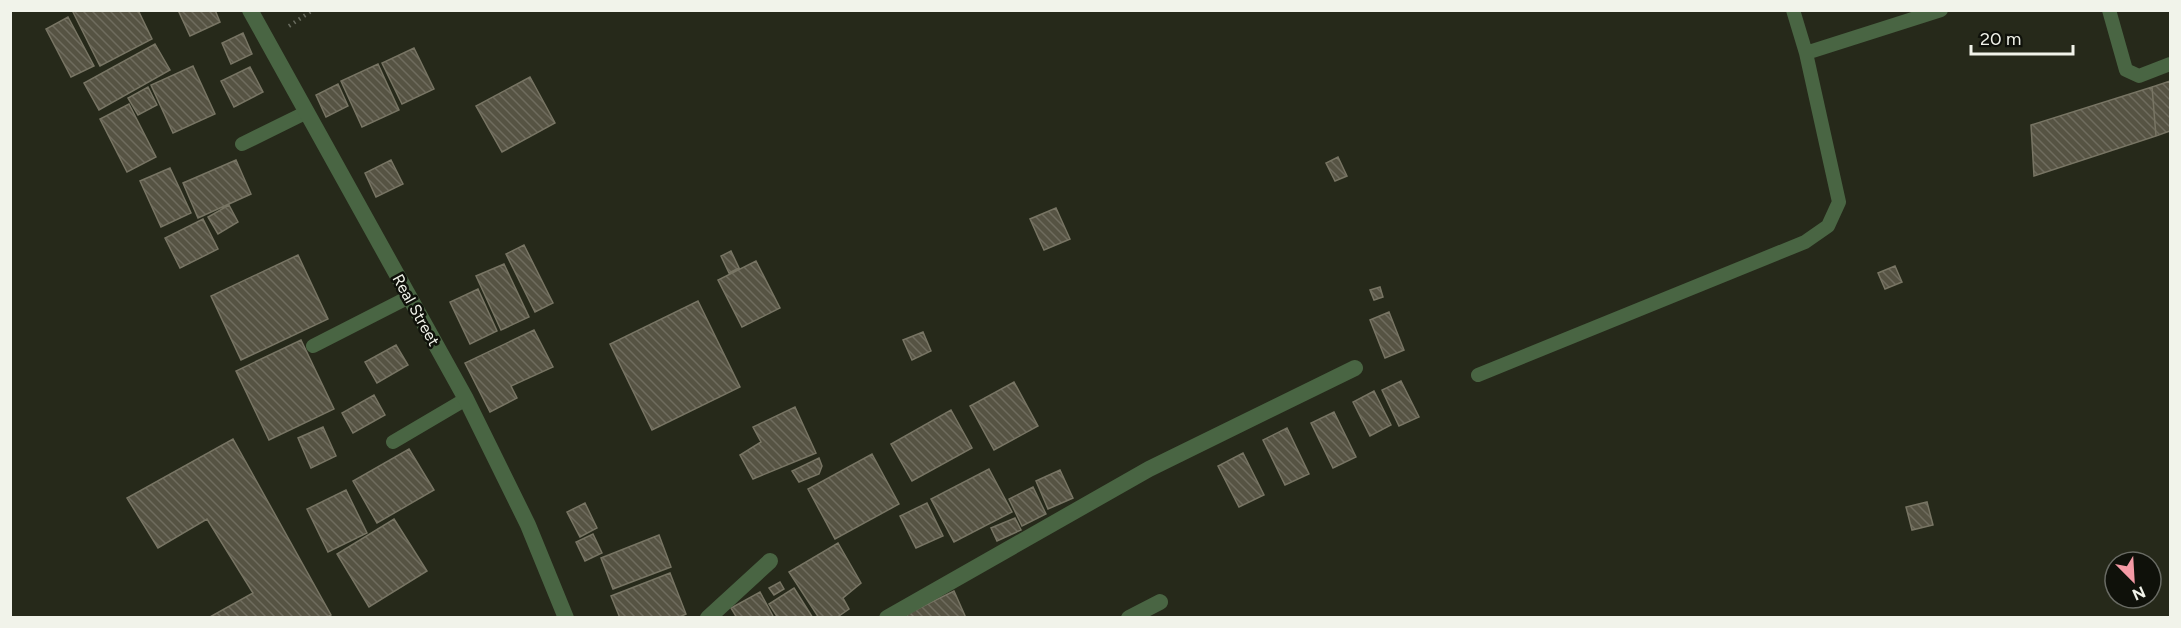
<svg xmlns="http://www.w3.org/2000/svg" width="2181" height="628" font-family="Figtree,sans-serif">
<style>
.building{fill:url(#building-back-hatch);stroke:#787564;stroke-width:1.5}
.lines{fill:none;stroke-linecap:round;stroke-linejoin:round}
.path{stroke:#696c5f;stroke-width:4;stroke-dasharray:1.5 4.5;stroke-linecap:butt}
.service{stroke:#496543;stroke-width:14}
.minor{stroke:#496543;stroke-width:16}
.tertiary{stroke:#496543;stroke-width:16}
.labels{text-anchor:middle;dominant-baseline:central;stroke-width:5;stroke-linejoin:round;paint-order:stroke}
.street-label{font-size:16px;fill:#f1f3ea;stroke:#0f110a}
</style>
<defs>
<pattern id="building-back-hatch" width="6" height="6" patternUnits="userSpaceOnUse" patternTransform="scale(1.5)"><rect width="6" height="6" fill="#565343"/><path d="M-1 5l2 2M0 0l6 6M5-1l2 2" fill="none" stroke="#6f6c5e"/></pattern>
</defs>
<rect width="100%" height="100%" fill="#26291a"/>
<path class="building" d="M72,10H138L152,39L100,66Z
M178,10H215L220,22L190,36Z
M68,17L94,66L71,77L46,29Z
M243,33L252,54L231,64L222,43Z
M155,44L170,70L99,110L84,83Z
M414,48L434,89L402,104L382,63Z
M378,64L399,110L362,127L341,81Z
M193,66L215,114L173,133L151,85Z
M250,67L263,92L234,107L221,81Z
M530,77L555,123L502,152L476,106Z
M2170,81V131L2156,136L2152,87Z
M338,84L348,106L326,117L316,95Z
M148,87L157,105L138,115L128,98Z
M2152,87L2156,136L2034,176L2031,125Z
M129,104L156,157L127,172L100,119Z
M1338,157L1347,176L1335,181L1326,163Z
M236,160L251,194L198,218L183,183Z
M391,160L403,184L376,197L365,173Z
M170,168L191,213L161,227L140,181Z
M229,205L238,222L218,234L208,217Z
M1056,208L1070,239L1044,250L1030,219Z
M203,219L218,249L180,268L165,238Z
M524,245L553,303L535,312L506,254Z
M731,251L739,268L729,273L721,256Z
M298,255L328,319L241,360L211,296Z
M756,261L780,308L742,327L718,280Z
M504,264L529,317L501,330L476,276Z
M1895,266L1902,282L1885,289L1878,273Z
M1380,287L1383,297L1374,300L1370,290Z
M478,289L497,331L470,344L450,302Z
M698,301L740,387L652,430L610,344Z
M1389,312L1404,350L1385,358L1370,320Z
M534,330L553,367L511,386L517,398L490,412L465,363Z
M923,332L931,351L912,360L903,340Z
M301,340L334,409L269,440L236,371Z
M396,345L408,365L377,383L365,362Z
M1401,381L1419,417L1399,426L1382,390Z
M1014,382L1038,426L994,450L970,406Z
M1374,391L1391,425L1370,436L1353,402Z
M374,395L385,415L353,433L342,413Z
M795,407L816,453L753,479L740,455L761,442L753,427Z
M951,410L972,448L912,481L891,444Z
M1334,412L1356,457L1333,468L1311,423Z
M323,427L336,456L311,468L298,438Z
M1287,428L1309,474L1285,485L1263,440Z
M233,439L331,615L326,618H208L253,593L207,519L158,548L127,498Z
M409,449L434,490L377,523L353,481Z
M1243,453L1264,495L1239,507L1218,466Z
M872,454L899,504L835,539L808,489Z
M819,458L822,466L819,474L799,482L792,471Z
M989,469L1012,512L954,542L931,499Z
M1060,470L1073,498L1048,509L1036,481Z
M1033,487L1046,514L1022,526L1009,499Z
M346,490L367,533L328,552L307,509Z
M1927,502L1933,525L1912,530L1906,507Z
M585,503L597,528L580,537L567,512Z
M927,503L943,536L916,548L900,516Z
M1015,518L1021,530L997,541L991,528Z
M394,519L427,571L369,607L337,554Z
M593,534L602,553L585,561L576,542Z
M659,535L671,567L613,589L601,558Z
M838,543L861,583L843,598L849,609L836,618H819L789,572Z
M670,573L686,614L677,618H620L611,596Z
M780,582L784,589L774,595L769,588Z
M794,588L813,618H778L769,604Z
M954,591L966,618H908L907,614Z
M760,592L774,618H737L731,608Z"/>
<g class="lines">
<path class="path" d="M289,26L313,10"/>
<path class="service" d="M1793,10L1806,53L1941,10
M2109,10L2126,70L2139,76L2170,64
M242,144L307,112
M313,346L409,297
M1478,375L1805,242L1828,226L1839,202L1806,53
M393,442L466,399"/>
<path class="minor" d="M708,618L770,561
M887,618L1149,469L1355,368
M1129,618L1160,602"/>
<path class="tertiary" d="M250,10L466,399L528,525L566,618"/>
</g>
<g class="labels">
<g class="street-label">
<text transform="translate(416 310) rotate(61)">Real Street</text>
</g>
</g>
<rect width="2181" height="628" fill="none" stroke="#f1f3ea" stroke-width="24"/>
<g transform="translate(2133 580) rotate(156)"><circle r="28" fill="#0f110a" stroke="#696b64" stroke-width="1.5"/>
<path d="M0-4.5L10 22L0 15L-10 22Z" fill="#f49aa5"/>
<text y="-9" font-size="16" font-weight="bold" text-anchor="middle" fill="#f1f3ea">N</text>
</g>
<path d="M1971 45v9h102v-9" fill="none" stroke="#f1f3ea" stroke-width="3"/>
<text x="1980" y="45" font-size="18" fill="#f1f3ea" stroke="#0f110a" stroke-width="4.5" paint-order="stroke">20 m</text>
</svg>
